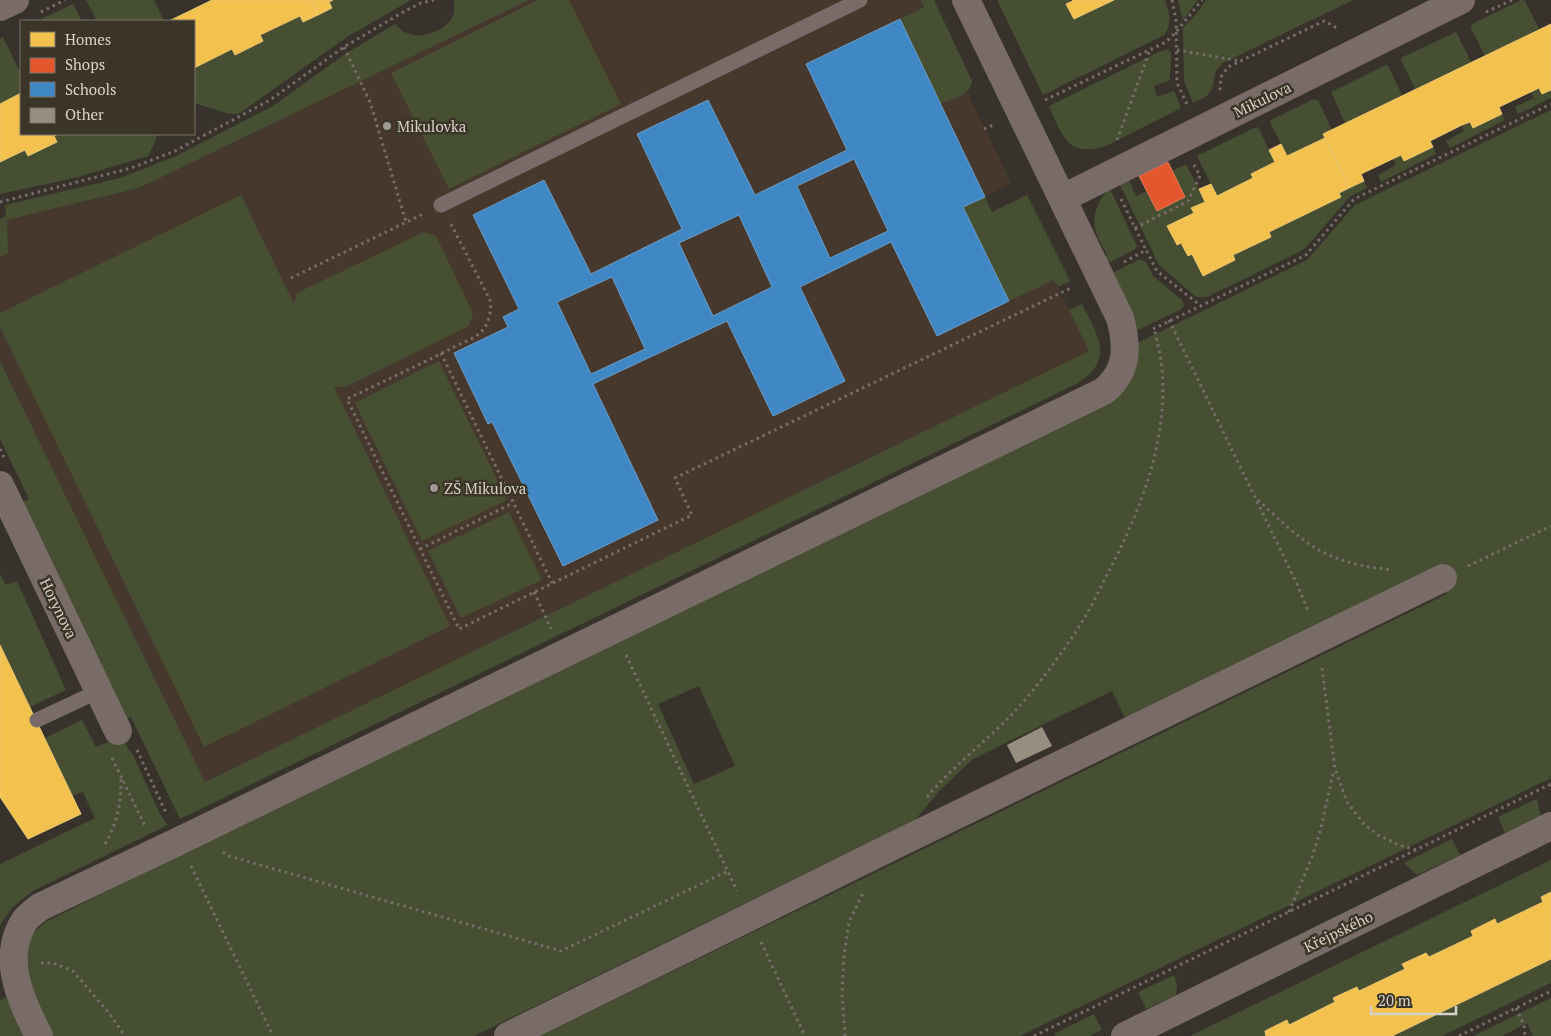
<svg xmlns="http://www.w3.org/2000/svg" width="1551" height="1036" font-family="'PT Serif',serif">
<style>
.education{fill:#47382e}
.green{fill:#474f32;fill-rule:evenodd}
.homes{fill:#f2c14e;stroke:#eac673}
.shops{fill:#e4572e;stroke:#e07c5d}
.schools{fill:#3f88c5;stroke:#6c9ec6;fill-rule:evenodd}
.building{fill:#968f81}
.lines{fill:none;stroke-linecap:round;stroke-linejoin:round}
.path{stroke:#776e6a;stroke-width:3;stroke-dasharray:2.5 4;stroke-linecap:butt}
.lane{stroke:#796b68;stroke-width:15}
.street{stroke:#796b68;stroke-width:28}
.poi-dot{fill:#9e9a93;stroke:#3b3527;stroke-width:2}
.labels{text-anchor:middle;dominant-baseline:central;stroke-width:5;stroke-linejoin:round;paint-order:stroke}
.street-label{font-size:15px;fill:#d6d2ca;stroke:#3b3527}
.poi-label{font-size:15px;fill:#d6d2ca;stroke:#3b3527;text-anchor:start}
</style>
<rect width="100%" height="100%" fill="#37332c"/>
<path class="education" d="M529,0H921L925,6L900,19L941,104L967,92L1011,183L964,207L1009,301L1054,279L1089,351L205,782L0,361V257L8,253L7,220L139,188Z"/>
<path class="green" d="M86,0H154L164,21H97Z
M333,0H411L347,37L240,113L235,114H230L194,103V67L232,49L235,55L263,41L260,35L300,16L332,8L329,2Z
M454,0H529L139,188L7,220L8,253L0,257V219L6,216L5,205L120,178L176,156L273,106L345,54L395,24C398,27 401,30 404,32C420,40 445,32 453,16C455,11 454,5 454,0Z
M538,0H569L621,104L449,189L391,73Z
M921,0H934L972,81C971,95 952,99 940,104L900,19L924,7Z
M997,0H1072L1073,1L1067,4L1074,19L1114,0H1165C1169,12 1173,24 1164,35L1043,95Z
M1178,0H1198L1183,20Z
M1206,0H1353L1223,63L1216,70L1212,89L1207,96L1193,103L1184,81L1183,28L1197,13Z
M1521,0L1525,1L1539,29L1485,56L1471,28L1472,24Z
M73,4L82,21H37Z
M1456,32L1471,62L1415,89L1401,60V58Z
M3,37L21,74V93L0,104V39Z
M1168,49L1171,53L1170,80L1154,86L1157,97L1174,91L1181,108L1106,146C1067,158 1063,136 1049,107V106L1159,52Z
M1386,65L1388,66L1402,95L1345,123L1331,92Z
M1539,88L1542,94L1551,90V98L1518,114L1515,107L1534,98L1531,92Z
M1314,99L1318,100L1332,130L1323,134L1325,138L1287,156L1270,122L1271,120Z
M1551,110V778L1020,1036H540L1447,594L1433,568L1125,718L1112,691L973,759L940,790L915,820L474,1036H53L26,981L27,944L34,932L44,923L184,852L1096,410L1137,343L1307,260L1355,205ZM699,686L735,766L694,784L658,704Z
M1502,114L1505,120L1450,148L1446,141L1464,131L1462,125L1470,122L1473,128Z
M1258,127L1275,162L1251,174L1253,178L1217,196L1197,156L1254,128Z
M58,134H156V140L148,156L74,178L0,194V162Z
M1433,147L1436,154L1381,182L1378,175L1396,165L1393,159L1401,155L1404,161Z
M1186,164L1205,202L1191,209L1194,213L1167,226L1176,245L1181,243L1188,256L1192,254L1203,275L1235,260L1233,255L1271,237L1269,232L1341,197L1339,193L1364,181L1367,188L1351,196L1347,200L1308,245L1301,251L1207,297H1196L1159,265L1120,185L1129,180L1136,196L1147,191L1157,211L1185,197L1172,171Z
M1110,189L1137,246L1135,249L1105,265L1102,258L1107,255C1098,237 1089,226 1098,205C1101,198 1104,194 1110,189Z
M241,195L294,304L297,293L424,232L436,236L473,313L469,326L345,387H334L450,626L204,747L0,327V313Z
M1027,195L1070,281L1058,287L1054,280L1009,301L963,207L985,197L992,212Z
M1138,260H1141L1146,262L1153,276L1182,300L1184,305L1183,308L1180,310L1134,332L1109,275Z
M1082,304C1098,337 1116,360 1076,384L180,819L131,717L126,719L23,502L29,499L0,439V361L205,782L1089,351L1069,310Z
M439,361L507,500L422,541L355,403Z
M509,512L542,580L461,618L428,551Z
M0,574L6,585L17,581L66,690L30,707L0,645Z
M82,720L96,747L120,737L133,755L160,814L168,825L33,891L13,907L0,925V864L95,818L83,792L72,796L45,738Z
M1537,799L1541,817L1505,833L1498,817Z
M1452,839L1460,855L1417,875L1404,863Z
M1551,860V892L1541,897L1543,902L1497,924L1495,919L1473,936L1429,957L1426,953L1402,964L1405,969L1359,991L1357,987L1333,997L1335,1002L1289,1025L1287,1020L1265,1031L1266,1036H1190Z
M1551,959V983L1442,1036H1392Z
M1174,975L1177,984L1176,995L1146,1009L1138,992Z
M6,997L24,1036H0V1000Z
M1551,998V1036H1533L1527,1023L1502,1036H1473Z
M1094,1014L1102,1030L1089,1036H1056L1054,1034Z"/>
<path class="homes" d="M212,0H311L318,15L303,22L300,16L260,35L263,41L235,55L232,49L194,68V21H169Z
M311,0H333L329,2L332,8L318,15Z
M1072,0H1114L1074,19L1066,4L1073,1Z
M1551,24V90L1542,94L1539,88L1499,107L1502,114L1473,128L1470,122L1462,125L1430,141L1433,147L1404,161L1401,155L1361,174L1364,181L1349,188L1323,134Z
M21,93V134H58L54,136L57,142L28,156L25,150L0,162V104Z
M1325,138L1349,188L1339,193L1341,197L1269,232L1271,237L1233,255L1235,260L1203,276L1192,254L1188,256L1181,243L1177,245L1167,226L1194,213L1191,208L1205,202L1199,189L1211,184L1217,196L1253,178L1251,174L1275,162L1269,150L1281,144L1287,156Z
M0,645L81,814L28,839L0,797Z
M1551,892V959L1392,1036H1266L1265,1031L1287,1020L1289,1025L1335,1002L1333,998L1357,987L1359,991L1405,969L1402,964L1426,953L1429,957L1473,936L1471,931L1495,919L1497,924L1543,902L1541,897Z"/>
<path class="shops" d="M1168,162L1185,197L1157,211L1139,176Z"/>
<path class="schools" d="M900,19L985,197L963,207L1009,301L937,336L891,242L800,287L845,381L773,416L727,321L593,384L658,520L563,566L492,422L488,424L454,353L508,327L503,317L519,309L473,215L544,180L591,274L682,229L637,134L708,100L755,195L847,150L806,64ZM854,159L888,231L830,258L797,186ZM739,215L772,287L713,316L679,243ZM612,277L645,349L591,374L557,302Z"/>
<path class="building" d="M1042,727L1052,746L1016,763L1007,745Z"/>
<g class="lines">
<path class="path" d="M1172,0L1176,20L1177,83L1187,104
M41,12L65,0
M1486,12L1512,0
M344,47L370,102L406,222
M1177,50L1240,61
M1220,90L1221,77L1228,67L1324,21L1339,29
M1045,100L1166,42L1176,32L1202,0
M984,129L995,124
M1117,140L1150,50
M1121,199L1146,250
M0,202L131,168L175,151L270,100L344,47L405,11L421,3L434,0
M451,224L491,302C491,312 489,323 482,331C475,339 461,343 452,348C417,366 382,382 347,399L459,629L692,515L675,478L1073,287
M1135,228L1188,201L1200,176L1193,163
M1124,262L1146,250L1157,271L1201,306
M291,278L423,214
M1169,320L1297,584L1309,613
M1153,329L1306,255L1354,199L1551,104
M441,353L552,583
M0,449L4,457
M1258,500C1279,519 1303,544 1329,555C1349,564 1371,568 1393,570
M420,549L513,503
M1468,566L1551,526
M534,592L551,629
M626,655L737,891
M1322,668L1335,769L1347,802L1364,824L1378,835L1399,845L1416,850
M137,750L167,815
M112,758L145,826
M927,797C956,762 994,736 1024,701C1045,676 1065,649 1082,622C1092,606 1100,588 1109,571C1141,509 1168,441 1162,369C1161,356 1157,342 1154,328
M105,844C118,822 121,803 121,778
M223,852L229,856L561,951L728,871
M191,866L273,1036
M1289,912L1312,857L1320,832L1334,770
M761,942L805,1036
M41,963H53L73,971L109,1013L125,1036
M1516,1008L1524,1025L1525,1036
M845,1036L842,995L844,955L849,922L863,893
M1034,1036L1551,784
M1459,1036L1551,991"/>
<path class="lane" d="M441,205L860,0
M37,720L99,691"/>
<path class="street" d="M0,7L15,0
M1063,198L1461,0
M0,485L118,731
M39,1036C21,1000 0,958 25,920C29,915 35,911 40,907L179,841L1104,391C1128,371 1128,347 1120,318L966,0
M508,1036C637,973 764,910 893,846C1076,756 1260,669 1443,578
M1125,1036L1551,826"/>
</g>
<g class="poi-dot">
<circle cx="387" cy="126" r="5"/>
<circle cx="434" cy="488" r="5"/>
</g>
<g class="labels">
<g class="street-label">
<text transform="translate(1262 99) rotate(-26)">Mikulova</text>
<text transform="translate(59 608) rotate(64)">Horynova</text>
<text transform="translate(1338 931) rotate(-26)">Křejpského</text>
</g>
<g class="poi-label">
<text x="397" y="126">Mikulovka</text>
<text x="444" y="488">ZŠ Mikulova</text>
</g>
</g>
<rect x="20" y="20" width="175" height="115" fill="#3b3527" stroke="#797468"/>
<rect x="30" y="32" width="25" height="15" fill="#f2c14e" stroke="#797468"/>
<text x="65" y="45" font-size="15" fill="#d6d2ca">Homes</text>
<rect x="30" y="58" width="25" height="15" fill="#e4572e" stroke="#797468"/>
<text x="65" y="70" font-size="15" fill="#d6d2ca">Shops</text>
<rect x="30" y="82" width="25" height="15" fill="#3f88c5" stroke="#797468"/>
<text x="65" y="95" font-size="15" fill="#d6d2ca">Schools</text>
<rect x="30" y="108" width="25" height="15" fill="#968f81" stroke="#797468"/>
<text x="65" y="120" font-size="15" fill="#d6d2ca">Other</text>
<path d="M1371 1006v8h85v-8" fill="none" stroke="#d6d2ca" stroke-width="2.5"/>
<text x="1378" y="1006" font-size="15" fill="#d6d2ca" stroke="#3b3527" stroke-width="4" paint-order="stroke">20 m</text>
</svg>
